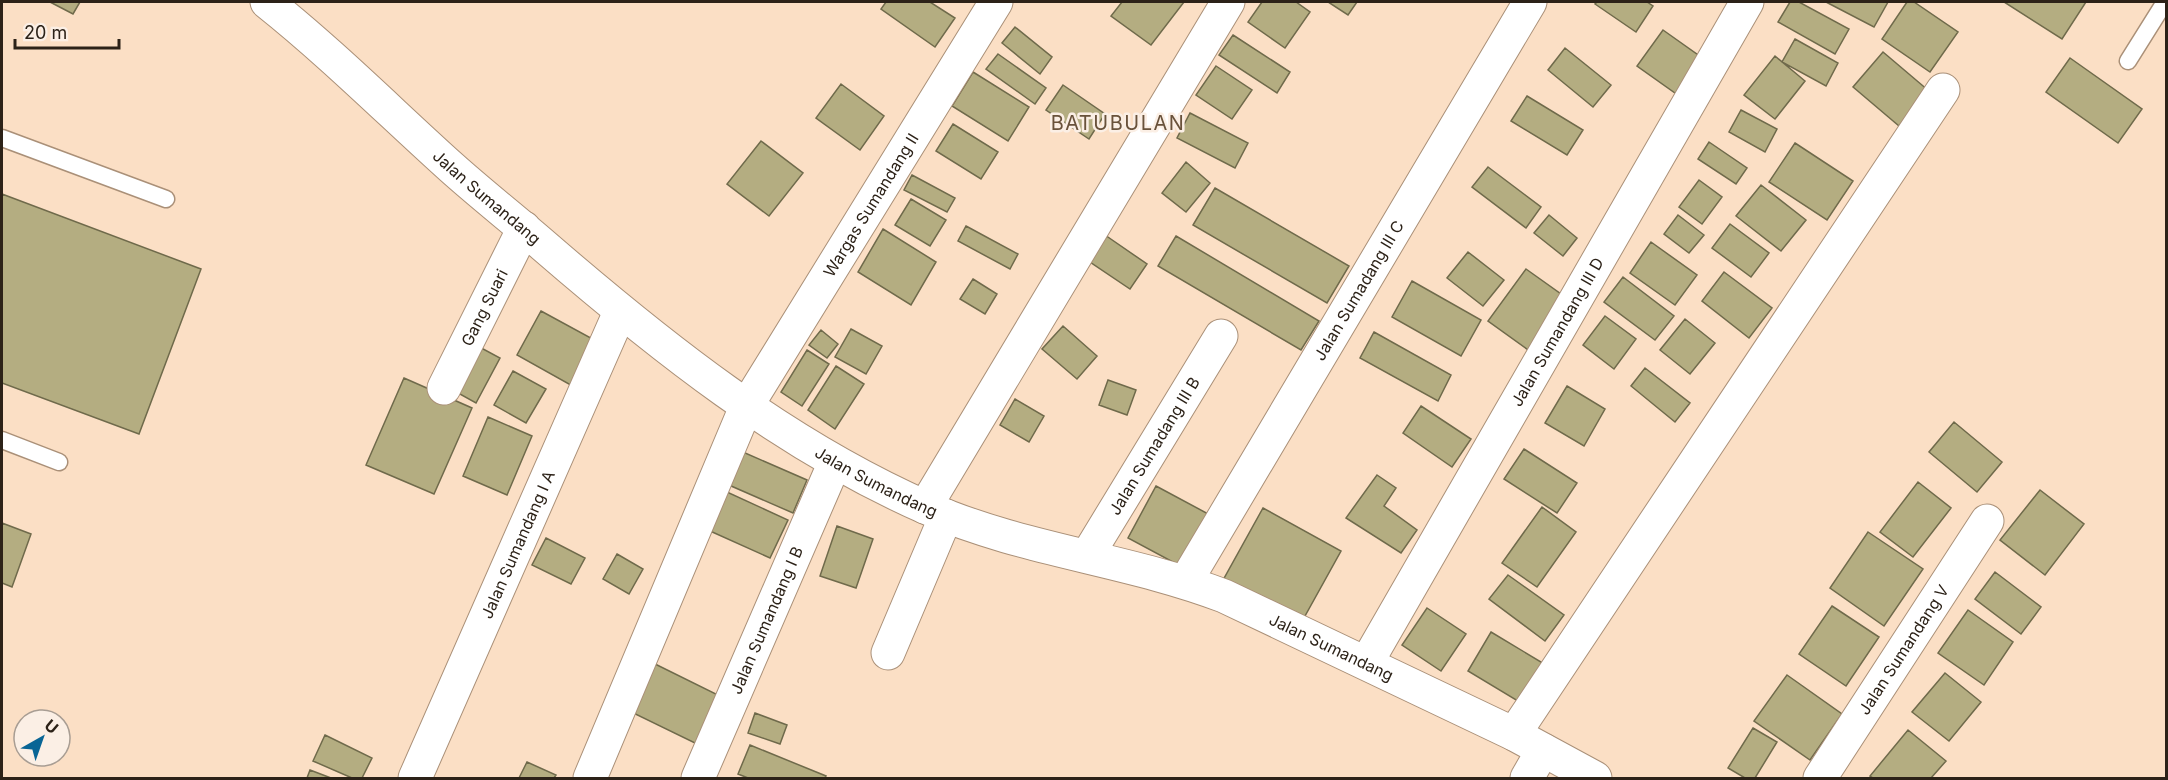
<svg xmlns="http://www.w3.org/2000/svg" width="2168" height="780" font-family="Inter,sans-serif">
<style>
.building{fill:#b4ad81;stroke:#6f6a4b;stroke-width:1.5}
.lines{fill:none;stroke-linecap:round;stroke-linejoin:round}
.lane-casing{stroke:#aa9078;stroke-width:19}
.street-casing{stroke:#aa9078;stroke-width:35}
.lane{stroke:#fff;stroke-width:16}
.street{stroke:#fff;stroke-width:33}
.labels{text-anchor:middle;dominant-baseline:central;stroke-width:5;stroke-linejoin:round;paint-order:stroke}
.street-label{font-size:16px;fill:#2c2218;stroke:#fbefe5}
.quarter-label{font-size:20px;letter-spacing:1.5px;fill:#69523b;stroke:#fbefe5}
</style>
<rect width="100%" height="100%" fill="#fbdfc5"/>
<path class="building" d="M50,2H80L73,14Z
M886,2H930L955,18L935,47L881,9Z
M1122,2H1184L1151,45L1111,16Z
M1262,2H1296L1310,12L1285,48L1248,22Z
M1328,2H1357L1348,15Z
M1597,2H1647L1653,6L1636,32L1595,4Z
M1790,2H1799L1849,29L1835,54L1778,22Z
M1826,2H1888L1874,27Z
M1907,2H1914L1958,32L1930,72L1882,39Z
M2004,2H2086L2062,39Z
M1015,27L1052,57L1040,74L1002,43Z
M1663,30L1708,62L1682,98L1637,66Z
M1233,35L1290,72L1277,93L1219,55Z
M1795,39L1838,63L1826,86L1782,62Z
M1565,48L1611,85L1593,107L1548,70Z
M1883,52L1929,91L1899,126L1853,87Z
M998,54L1046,88L1035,104L986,69Z
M1775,56L1805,81L1775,119L1744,95Z
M2070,58L2142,109L2118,143L2046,92Z
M1216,66L1252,90L1232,119L1196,95Z
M973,72L1029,107L1008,141L952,106Z
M841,84L884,116L860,150L816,118Z
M1063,85L1105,114L1089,139L1046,110Z
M1527,96L1583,130L1567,155L1511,121Z
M1741,110L1777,129L1765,152L1729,132Z
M1190,113L1248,143L1235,168L1177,138Z
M953,124L998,152L981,179L936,151Z
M761,141L803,173L769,216L727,184Z
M1709,142L1747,168L1736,184L1698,159Z
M1795,143L1853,181L1827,220L1769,182Z
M1186,162L1210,183L1186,212L1162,193Z
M1488,167L1541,207L1526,228L1472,187Z
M912,175L955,198L947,212L904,190Z
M1699,180L1722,197L1702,224L1679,207Z
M1761,185L1806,220L1781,251L1736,216Z
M1215,188L1349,266L1327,303L1193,225Z
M2,194L201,269L139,434L2,383Z
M911,199L946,220L930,246L895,225Z
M1549,215L1577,238L1563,256L1534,233Z
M1678,215L1704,235L1689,253L1664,234Z
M1730,224L1769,253L1751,277L1712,248Z
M966,226L1018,254L1010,269L958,241Z
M883,229L936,262L911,305L858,272Z
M1105,235L1147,264L1130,289L1087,260Z
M1176,236L1319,321L1301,350L1158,266Z
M1651,242L1697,275L1675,305L1630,273Z
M1468,252L1504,280L1483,306L1447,278Z
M1526,269L1568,299L1531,352L1488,321Z
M1724,272L1772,308L1749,338L1702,301Z
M1623,277L1674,316L1655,340L1604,302Z
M973,279L997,294L985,314L960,299Z
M1412,281L1481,320L1461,356L1392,317Z
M541,311L600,343L576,388L517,355Z
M1605,316L1636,339L1614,369L1583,345Z
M1685,319L1715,343L1690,374L1660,350Z
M1063,326L1097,356L1077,379L1042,349Z
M851,329L882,346L866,374L835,357Z
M821,330L838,344L827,358L809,345Z
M1374,332L1451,375L1438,401L1360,358Z
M472,343L500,358L476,403L449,388Z
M807,350L829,364L802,406L781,392Z
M836,366L864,384L835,429L808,410Z
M1645,368L1690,403L1675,422L1631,386Z
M513,371L546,389L526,423L494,405Z
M404,378L472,408L434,494L366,465Z
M1108,380L1136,390L1127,415L1099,405Z
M1567,386L1605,409L1584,446L1545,423Z
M1015,399L1044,416L1029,442L1000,425Z
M1421,406L1471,439L1452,467L1403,433Z
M488,417L532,436L507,495L463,476Z
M1954,422L2002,462L1977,492L1929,452Z
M736,449L807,480L793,513L722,482Z
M1524,449L1577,483L1557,513L1504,479Z
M1377,475L1396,488L1384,506L1417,530L1401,553L1346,518Z
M1918,482L1951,508L1913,557L1880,532Z
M1156,486L1212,516L1184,568L1128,538Z
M716,487L788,520L770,558L699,526Z
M2040,490L2084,524L2045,575L2000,540Z
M1542,507L1576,532L1537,587L1502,563Z
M1263,508L1341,551L1300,625L1222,582Z
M2,523L31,534L12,587L2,583Z
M837,526L873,539L856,588L820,576Z
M1868,532L1923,569L1884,626L1830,588Z
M546,538L585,558L571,584L532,565Z
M617,554L643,569L629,594L603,579Z
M1995,572L2041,607L2021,634L1975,599Z
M1508,575L1564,615L1545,641L1489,599Z
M1832,606L1879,637L1846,686L1799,654Z
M1427,608L1466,634L1441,671L1402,645Z
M1968,610L2013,642L1984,685L1938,653Z
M1491,632L1551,668L1528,707L1468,671Z
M649,661L720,696L697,744L625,709Z
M1945,673L1981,702L1949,741L1912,712Z
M1787,675L1842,714L1810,760L1754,721Z
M755,713L787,725L780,744L748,733Z
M1753,728L1777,742L1755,778H1745L1728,768Z
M1908,730L1946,761L1931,778H1873L1870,776Z
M325,735L372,758L362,778H352L313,761Z
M750,745L826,776L825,778H748L738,774Z
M527,762L556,775L554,778H519Z
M310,770L331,778H307Z"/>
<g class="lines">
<g class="lane-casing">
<path id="lane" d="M2128,61L2165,2
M2,138L166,199
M2,440L59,462"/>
</g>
<g class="street-casing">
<g id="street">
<path id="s1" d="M267,2C331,53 390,112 451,167C481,194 513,219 543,245C661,347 784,445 927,508C1022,550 1127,559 1224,596L1514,734L1595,778"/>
<path id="s2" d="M444,388L524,228"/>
<path d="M925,507L1228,2"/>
<path id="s3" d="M1087,556L1221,336"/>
<path id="s4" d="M1186,581L1530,2"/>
<path d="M888,653L946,516"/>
<path id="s5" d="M1367,662L1747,2"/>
<path d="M1514,734L1943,90"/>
<path id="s6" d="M415,778L620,312"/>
<path id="s7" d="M590,778L746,407L996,2"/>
<path id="s8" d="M698,778L835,462"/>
<path d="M1527,778L1543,750"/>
<path id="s9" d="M1820,778L1987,521"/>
</g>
</g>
<use href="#lane" class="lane"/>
<use href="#street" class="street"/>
</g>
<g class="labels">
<g class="street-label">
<text stroke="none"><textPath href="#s1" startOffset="294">Jalan Sumandang</textPath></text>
<text stroke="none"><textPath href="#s7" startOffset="640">Wargas Sumandang II</textPath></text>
<text stroke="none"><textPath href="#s4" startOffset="338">Jalan Sumadang III C</textPath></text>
<text stroke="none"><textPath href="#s2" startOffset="90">Gang Suari</textPath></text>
<text stroke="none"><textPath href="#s5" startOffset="381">Jalan Sumandang III D</textPath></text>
<text stroke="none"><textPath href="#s3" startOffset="129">Jalan Sumadang III B</textPath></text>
<text stroke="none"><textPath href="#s1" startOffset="778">Jalan Sumandang</textPath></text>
<text stroke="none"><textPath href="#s6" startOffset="255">Jalan Sumandang I A</textPath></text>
<text stroke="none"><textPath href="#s8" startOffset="172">Jalan Sumandang I B</textPath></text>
<text stroke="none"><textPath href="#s1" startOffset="1264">Jalan Sumandang</textPath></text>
<text stroke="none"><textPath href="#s9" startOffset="153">Jalan Sumandang V</textPath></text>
</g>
<g class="quarter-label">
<text x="1118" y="123">BATUBULAN</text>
</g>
</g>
<rect width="2168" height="780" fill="none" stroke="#2c2218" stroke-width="6"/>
<g transform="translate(42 738) rotate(40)"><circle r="28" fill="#fbefe5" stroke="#a89d93" stroke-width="1.5"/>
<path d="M0-4.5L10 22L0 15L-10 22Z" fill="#096595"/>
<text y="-9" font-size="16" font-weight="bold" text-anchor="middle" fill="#2c2218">U</text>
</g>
<path d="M15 39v9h104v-9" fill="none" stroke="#2c2218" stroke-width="3"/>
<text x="24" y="39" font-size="18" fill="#2c2218" stroke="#fbefe5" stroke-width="4.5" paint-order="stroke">20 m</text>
</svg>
